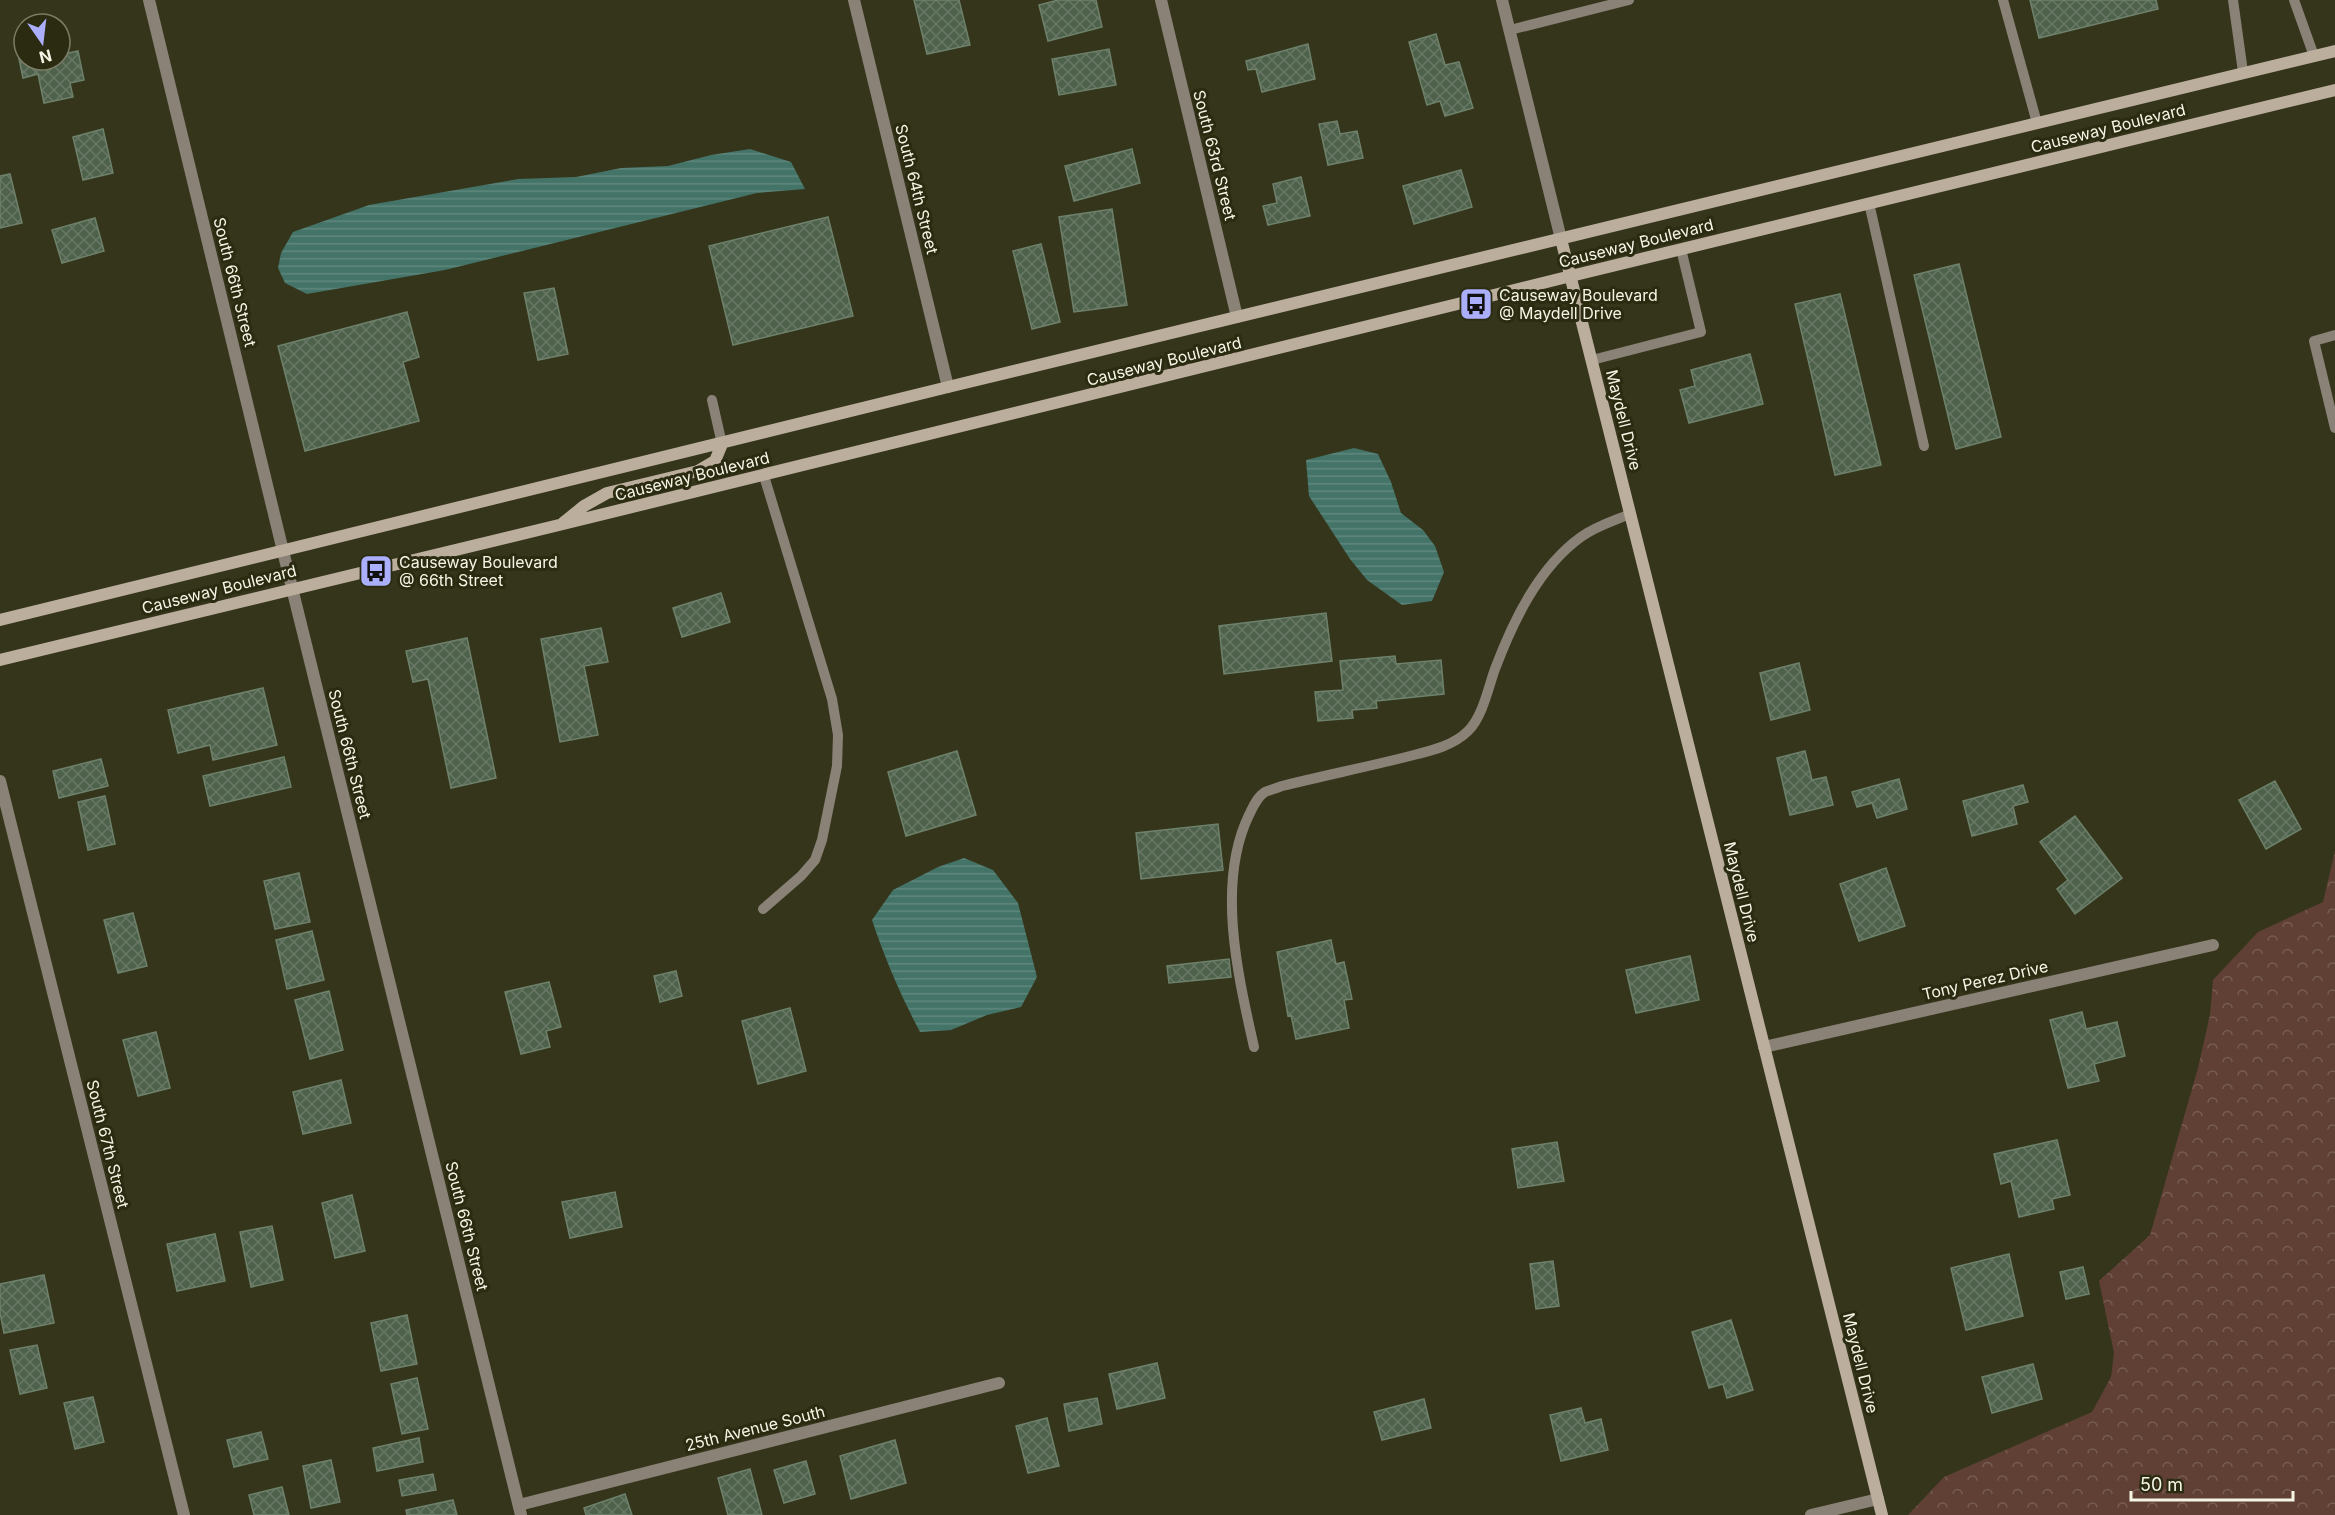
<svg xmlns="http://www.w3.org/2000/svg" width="2335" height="1515" font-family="Inter,sans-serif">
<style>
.forest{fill:url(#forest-crowns)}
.water{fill:url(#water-rules)}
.building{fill:url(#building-cross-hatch);stroke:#6d816b;stroke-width:1.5}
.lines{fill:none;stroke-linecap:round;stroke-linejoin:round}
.lane{stroke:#8a8277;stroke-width:10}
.street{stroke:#8a8277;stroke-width:12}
.secondary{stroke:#bcae9d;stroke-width:12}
.labels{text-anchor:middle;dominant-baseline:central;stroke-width:6;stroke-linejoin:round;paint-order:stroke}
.street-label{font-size:16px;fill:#f5f5e5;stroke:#2b2b11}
.poi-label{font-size:16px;fill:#f5f5e5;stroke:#2b2b11;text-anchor:start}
</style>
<defs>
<pattern id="forest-crowns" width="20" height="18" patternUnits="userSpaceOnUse" patternTransform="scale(1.5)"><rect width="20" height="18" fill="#604035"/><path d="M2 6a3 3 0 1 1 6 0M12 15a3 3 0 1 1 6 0" fill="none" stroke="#775c52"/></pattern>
<pattern id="water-rules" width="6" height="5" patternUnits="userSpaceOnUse" patternTransform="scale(1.5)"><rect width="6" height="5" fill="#447367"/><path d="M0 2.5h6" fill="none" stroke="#60887d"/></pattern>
<pattern id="building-cross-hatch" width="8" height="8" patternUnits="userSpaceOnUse" patternTransform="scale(1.5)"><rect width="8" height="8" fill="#4e614b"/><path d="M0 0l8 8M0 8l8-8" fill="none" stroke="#687865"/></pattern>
</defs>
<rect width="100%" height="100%" fill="#35351b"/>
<path class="forest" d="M2335,851V1515H1908L1944,1477L2092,1412L2111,1377L2114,1353L2099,1281L2150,1235L2198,1068L2210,1015L2213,980L2258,932L2323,902Z"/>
<path class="water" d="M750,149L791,162L805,189L757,193L445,270L307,294L285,283L278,268L281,253L293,232L369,205L518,179L576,177L621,168L668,166L711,155Z
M1354,448L1378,454L1391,482L1401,513L1423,530L1435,546L1444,572L1432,601L1402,605L1367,580L1350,559L1309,496L1306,460Z
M964,858L993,870L1018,903L1037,977L1021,1007L987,1015L951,1030L920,1032C901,996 885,959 872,920L893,890L938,867Z"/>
<path class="building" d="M914,0H959L970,45L927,54Z
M1058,0H1096L1102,27L1048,41L1039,5Z
M2030,0H2156L2158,9L2039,38Z
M1436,34L1445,65L1459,62L1473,108L1445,116L1440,101L1427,105L1409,42Z
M60,40L64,54L78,51L84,80L70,83L73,97L44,103L38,74L23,78L17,49L24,47V60H60Z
M1308,44L1315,79L1262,92L1256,69L1248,70L1246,61Z
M1109,49L1116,85L1059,95L1052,59Z
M1337,121L1340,134L1357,131L1363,158L1328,165L1319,124Z
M103,129L113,173L83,180L73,137Z
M1132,149L1140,183L1074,201L1065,166Z
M1461,170L1472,207L1414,224L1403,186Z
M10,174L22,223L0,228V176Z
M1301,177L1310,216L1268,225L1263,206L1277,203L1273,184Z
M1112,209L1127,305L1074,312L1059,217Z
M828,217L853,316L733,345L709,246Z
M95,218L104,251L62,263L52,230Z
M1041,244L1060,322L1032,329L1013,251Z
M1959,264L2001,437L1956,449L1914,275Z
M554,288L568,354L538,360L524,293Z
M1840,294L1881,465L1835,475L1795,304Z
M407,312L419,357L403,362L419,421L305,451L278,346Z
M1750,354L1763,404L1689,423L1680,390L1695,386L1691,370Z
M721,593L730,622L682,637L673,608Z
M1326,613L1332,661L1224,674L1219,626Z
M601,628L608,662L584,666L598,735L560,742L541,639Z
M467,638L496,778L451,788L428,679L413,682L406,651Z
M1395,656L1396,664L1441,660L1444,694L1376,701L1377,708L1352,710L1353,718L1318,721L1315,692L1343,690L1340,661Z
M1799,663L1810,710L1771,720L1760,673Z
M263,688L277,745L213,760L210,745L178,753L168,710Z
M957,751L976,815L906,836L888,772Z
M1805,751L1812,780L1826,777L1833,805L1790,815L1777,758Z
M284,757L291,787L210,806L203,776Z
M101,759L108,786L59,798L53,771Z
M1899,779L1907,809L1877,818L1872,803L1857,807L1852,792Z
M2275,781L2301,829L2266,849L2239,800Z
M2023,785L2028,802L2013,806L2017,824L1972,836L1963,801Z
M105,796L115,844L88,850L78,802Z
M2075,816L2122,878L2075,914L2057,889L2068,880L2040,842Z
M1218,824L1223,870L1141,879L1136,833Z
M1886,868L1905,926L1859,941L1840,884Z
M299,873L310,922L275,929L264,881Z
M133,913L147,966L118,973L104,920Z
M312,931L324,980L287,989L276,940Z
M1331,940L1336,964L1344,962L1352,999L1344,1000L1349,1028L1296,1039L1291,1015L1288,1016L1277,952Z
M1690,956L1699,1000L1636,1013L1626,970Z
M1229,959L1231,977L1169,983L1167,966Z
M676,971L682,996L660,1002L654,976Z
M549,982L561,1027L546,1031L550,1047L521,1054L505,992Z
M329,991L343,1050L310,1059L295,1000Z
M790,1008L806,1071L758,1084L742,1021Z
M2082,1012L2086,1029L2117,1022L2125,1056L2094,1064L2099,1081L2068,1088L2050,1020Z
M156,1032L170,1088L138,1096L123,1040Z
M341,1080L351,1123L303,1134L293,1092Z
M2057,1140L2070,1195L2052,1199L2054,1209L2019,1217L2011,1181L2001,1184L1994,1154Z
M1557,1142L1564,1181L1518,1188L1512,1149Z
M615,1192L622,1227L570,1238L562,1202Z
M352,1195L365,1251L335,1258L322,1203Z
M272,1226L283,1280L251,1287L240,1232Z
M215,1234L225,1281L177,1291L167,1244Z
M2009,1254L2023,1316L1966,1330L1951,1268Z
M1553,1261L1559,1306L1536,1309L1530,1264Z
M2083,1267L2089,1294L2066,1299L2060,1272Z
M44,1275L54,1323L4,1333L0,1313V1284Z
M407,1315L417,1364L381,1371L371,1323Z
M1731,1320L1753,1390L1727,1398L1723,1384L1709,1388L1692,1332Z
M37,1345L47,1388L20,1394L10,1350Z
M1157,1363L1165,1398L1117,1409L1109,1374Z
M2033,1364L2042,1399L1992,1413L1982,1377Z
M417,1378L428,1429L402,1434L391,1384Z
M93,1397L104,1442L75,1449L64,1403Z
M1097,1398L1102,1424L1069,1431L1064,1404Z
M1424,1399L1431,1428L1382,1440L1374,1412Z
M1581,1408L1585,1423L1601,1419L1608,1450L1561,1461L1550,1415Z
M1047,1418L1059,1466L1028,1473L1016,1426Z
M261,1432L268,1459L234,1467L227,1440Z
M419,1438L423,1462L377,1471L373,1448Z
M895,1440L906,1483L851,1499L840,1456Z
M331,1460L340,1502L311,1508L303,1466Z
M806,1461L815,1494L784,1503L774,1470Z
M750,1469L762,1515H728L718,1478Z
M433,1474L436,1490L402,1496L399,1480Z
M282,1487L289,1515H254L249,1495Z
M625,1494L632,1515H586L584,1508Z
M453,1500L457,1515H407L406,1510Z"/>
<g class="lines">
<path class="lane" d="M2003,0L2037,123
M2233,0L2243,72
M2294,0L2314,56
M1510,30L1629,0
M1869,203L1924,446
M2335,335L2314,341L2335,428
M1592,360L1701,332L1681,249
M712,400L722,444
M763,909L801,876L815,860L822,840L837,766L838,735L832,699L764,476
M1254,1047C1238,976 1216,883 1249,815C1253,807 1257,797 1265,792C1270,790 1277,788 1282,786C1322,776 1362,768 1402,758C1424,752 1451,748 1468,731C1483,716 1488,688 1495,669C1513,621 1539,567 1581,537C1596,526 1613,521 1630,514"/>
<path class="street" d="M149,0L292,588L521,1515
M854,0L948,387
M1161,0L1237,317
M1502,0L1561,239
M0,781L184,1515
M1764,1047L2213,945
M519,1505L999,1383
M1811,1515L1878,1499"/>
<path class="secondary" d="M1561,239L1882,1515
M563,523L584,506L607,493L698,471L715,461L722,444
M0,620L948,387L2335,51
M0,660L559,525L1571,276L2335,90"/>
</g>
<defs>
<g id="bus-square" transform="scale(1.725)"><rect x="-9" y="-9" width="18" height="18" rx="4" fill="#abaffb" stroke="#2b2b11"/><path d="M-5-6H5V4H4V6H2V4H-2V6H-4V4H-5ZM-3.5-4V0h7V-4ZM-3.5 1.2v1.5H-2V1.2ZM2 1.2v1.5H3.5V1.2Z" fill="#111"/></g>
</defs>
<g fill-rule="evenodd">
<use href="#bus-square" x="1476" y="304"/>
<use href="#bus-square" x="376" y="571"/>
</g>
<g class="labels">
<g class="street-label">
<text transform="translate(2108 128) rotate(-14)">Causeway Boulevard</text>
<text transform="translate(1215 155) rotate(76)">South 63rd Street</text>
<text transform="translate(917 189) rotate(76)">South 64th Street</text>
<text transform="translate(1636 243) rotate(-14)">Causeway Boulevard</text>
<text transform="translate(235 282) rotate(76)">South 66th Street</text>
<text transform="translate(1164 361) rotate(-14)">Causeway Boulevard</text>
<text transform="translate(1624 420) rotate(76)">Maydell Drive</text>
<text transform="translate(692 476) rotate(-14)">Causeway Boulevard</text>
<text transform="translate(219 589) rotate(-14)">Causeway Boulevard</text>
<text transform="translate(350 754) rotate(76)">South 66th Street</text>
<text transform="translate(1742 892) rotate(76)">Maydell Drive</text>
<text transform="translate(1985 980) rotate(-13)">Tony Perez Drive</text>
<text transform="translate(108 1144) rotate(76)">South 67th Street</text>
<text transform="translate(467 1226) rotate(76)">South 66th Street</text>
<text transform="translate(1861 1363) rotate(76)">Maydell Drive</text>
<text transform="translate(755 1428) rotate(-14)">25th Avenue South</text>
</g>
<g class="poi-label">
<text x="1499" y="295">Causeway Boulevard<tspan x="1499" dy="18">@ Maydell Drive</tspan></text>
<text x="399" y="562">Causeway Boulevard<tspan x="399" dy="18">@ 66th Street</tspan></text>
</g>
</g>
<g transform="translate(42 42) rotate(166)"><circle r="28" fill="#2b2b11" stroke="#7c7c66" stroke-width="1.5"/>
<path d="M0-4.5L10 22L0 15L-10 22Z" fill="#abaffb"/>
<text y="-9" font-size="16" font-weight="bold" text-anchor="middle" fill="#f5f5e5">N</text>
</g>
<path d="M2131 1491v9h162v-9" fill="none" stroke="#f5f5e5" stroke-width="3"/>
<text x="2140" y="1491" font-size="18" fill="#f5f5e5" stroke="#2b2b11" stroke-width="4.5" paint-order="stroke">50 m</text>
</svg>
